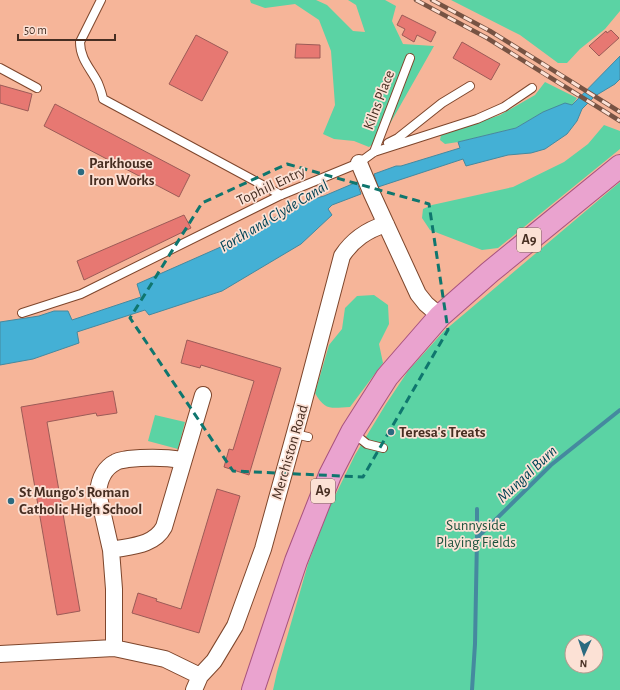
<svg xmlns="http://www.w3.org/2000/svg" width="620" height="690" font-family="'Alegreya Sans',sans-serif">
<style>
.green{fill:#5bd3a4;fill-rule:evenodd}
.water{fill:#44b0d5;stroke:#45899f}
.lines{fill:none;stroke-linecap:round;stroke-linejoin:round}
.stream{stroke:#45899f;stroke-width:4}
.building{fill:#e77872;stroke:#9c5b57}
.service-casing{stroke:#7e462c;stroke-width:10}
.minor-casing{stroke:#7e462c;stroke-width:18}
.primary-casing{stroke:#a8527e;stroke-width:24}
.service{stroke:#fff;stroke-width:8}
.minor{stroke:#fff;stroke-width:16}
.primary{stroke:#eaa3cf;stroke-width:22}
.rail-casing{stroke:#775343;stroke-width:4.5}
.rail{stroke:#fce1d5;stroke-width:3;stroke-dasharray:9;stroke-linecap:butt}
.marked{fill:none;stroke:#0f766e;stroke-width:3;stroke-dasharray:8 5;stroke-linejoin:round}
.poi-dot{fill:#2c6a80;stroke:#fce1d5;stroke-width:1.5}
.labels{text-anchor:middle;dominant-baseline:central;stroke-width:3.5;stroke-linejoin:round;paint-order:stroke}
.shield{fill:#fce1d5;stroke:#7d6458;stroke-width:1}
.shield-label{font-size:14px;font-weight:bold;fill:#472e22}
.street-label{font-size:15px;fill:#472e22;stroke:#fce1d5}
.poi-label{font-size:15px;font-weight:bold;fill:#472e22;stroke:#fce1d5;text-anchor:start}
.park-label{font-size:15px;fill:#1e543f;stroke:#fce1d5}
.water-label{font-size:16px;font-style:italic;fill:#004356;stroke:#fce1d5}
</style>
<rect width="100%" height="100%" fill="#f6b599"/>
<path class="green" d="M250,0H316L327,5L353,31L365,32L356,5L348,0H385L396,6L392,21L403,44L434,46L383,136L369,147L354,141L334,139L323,134L335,105L331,51L319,20L295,4L265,8L251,3Z
M451,0H620V11L605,29L580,49L567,63H558L520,35Z
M545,82L577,98L572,105L543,112L516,128L458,142L445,144L440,140L441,135L500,115L535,95Z
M604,125L620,131V149L498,248L482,250L430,230L422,218L423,209L432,205L513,187L564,162L588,144Z
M620,182V690H273L277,672L308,564L329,508L355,455L386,404L408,371L444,331ZM572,642H596V666H572Z
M374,295L388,305L389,324L379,344L383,363L350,407C331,408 325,411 315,393L329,345L342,329L345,308L357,296Z
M155,415L185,422L178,449L148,441Z"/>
<path class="water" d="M620,56V79L615,84L595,96L582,109L577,121L567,134L545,149L531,153L508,155L466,166L463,159L378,187L374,174L396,166H401L460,148L458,142L516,128L543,112L565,103L572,105Z
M357,182L361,194L332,205L328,209L332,215L301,244L222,291L149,315L145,310L77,332L79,343L33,359L0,365V322L39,316L54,311H68L72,320L141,297L137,284L232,242L302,202L324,196Z"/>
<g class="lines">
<path class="stream" d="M477,538V509
M472,690L475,644L477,538L551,465L620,410"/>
</g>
<path class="building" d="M402,15L436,32L431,42L417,35L414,42L402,35L405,29L397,25Z
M611,30L619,38L599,56L589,46L606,31L607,33Z
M196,35L228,52L202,101L169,84Z
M462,42L500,64L491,80L453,58Z
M296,44L320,45V58H295Z
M0,85L32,94L28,111L0,103Z
M55,104L190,175L179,197L44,126Z
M184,215L191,228L84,280L77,261Z
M187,340L281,368L249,475L224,467L229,449L233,450L254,381L201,365L200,368L181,363Z
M113,391L117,413L97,416L96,413L47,422L80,611L57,615L21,407Z
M217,489L240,496L199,633L132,613L138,593L157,599L156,601L181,609Z"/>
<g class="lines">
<g class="service-casing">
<path id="service" d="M101,0L80,42C80,59 91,69 98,83C100,88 102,93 103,99L281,195
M0,68L37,88
M388,143L398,138L442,103L470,86
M374,152L410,58
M22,313L81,294L281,195L359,163L374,152L477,119L504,107L532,88
M352,432L367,444L383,448
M295,434L308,437"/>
</g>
<g class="minor-casing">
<path id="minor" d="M359,163L372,194L418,294L426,304L440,316
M111,550C130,546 154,546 164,527L203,395
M114,648V589L111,550L98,493C99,480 104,468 116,462C119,460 124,460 128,459C147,457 164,457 183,460
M0,654L114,648L165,659L200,676
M194,690L200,676L214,661L235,626L263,549L303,404L342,256C353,239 367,230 386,224"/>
</g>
<g class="primary-casing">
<path id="primary" d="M253,690L296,561L330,475L352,432L387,377L440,316L490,272L620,166"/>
</g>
<use href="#service" class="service"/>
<use href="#minor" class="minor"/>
<use href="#primary" class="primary"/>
<g class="rail-casing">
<path id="rail" d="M416,0L487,38L620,121
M432,0L490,31L620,112"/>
</g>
<use href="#rail" class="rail"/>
</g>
<path class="marked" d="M287,164L429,204L448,330L363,477L233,471L130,318L202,203Z"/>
<g class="poi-dot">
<circle cx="81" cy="172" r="4"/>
<circle cx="391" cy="432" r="4"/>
<circle cx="11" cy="501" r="4"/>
</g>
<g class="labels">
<g class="shield">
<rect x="517" y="228" width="24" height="24" rx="3"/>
<rect x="311" y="479" width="24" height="24" rx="3"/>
</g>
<g class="shield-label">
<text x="529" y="240">A9</text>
<text x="323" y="491">A9</text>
</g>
<g class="street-label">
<text transform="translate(379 100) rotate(-69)">Kilns Place</text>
<text transform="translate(271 186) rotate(-25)">Tophill Entry</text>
<text transform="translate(290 452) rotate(-74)">Merchiston Road</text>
</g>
<g class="poi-label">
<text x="89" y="163">Parkhouse<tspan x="89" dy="17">Iron Works</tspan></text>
<text x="399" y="432">Teresa's Treats</text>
<text x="19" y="492">St Mungo's Roman<tspan x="19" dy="17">Catholic High School</tspan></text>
</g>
<g class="park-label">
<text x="476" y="525">Sunnyside<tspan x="476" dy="17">Playing Fields</tspan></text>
</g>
<g class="water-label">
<text transform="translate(274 216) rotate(-31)">Forth and Clyde Canal</text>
<text transform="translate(527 474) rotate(-43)">Mungal Burn</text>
</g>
</g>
<g transform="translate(584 654) rotate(183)"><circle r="19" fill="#fce1d5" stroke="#b4998d"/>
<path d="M0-3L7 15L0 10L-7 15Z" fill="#2c6a80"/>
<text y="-6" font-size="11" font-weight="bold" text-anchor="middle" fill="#472e22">N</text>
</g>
<path d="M18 34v6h97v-6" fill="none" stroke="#472e22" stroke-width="2"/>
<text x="24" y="34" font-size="12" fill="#472e22" stroke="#fce1d5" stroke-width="3" paint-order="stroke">50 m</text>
</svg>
